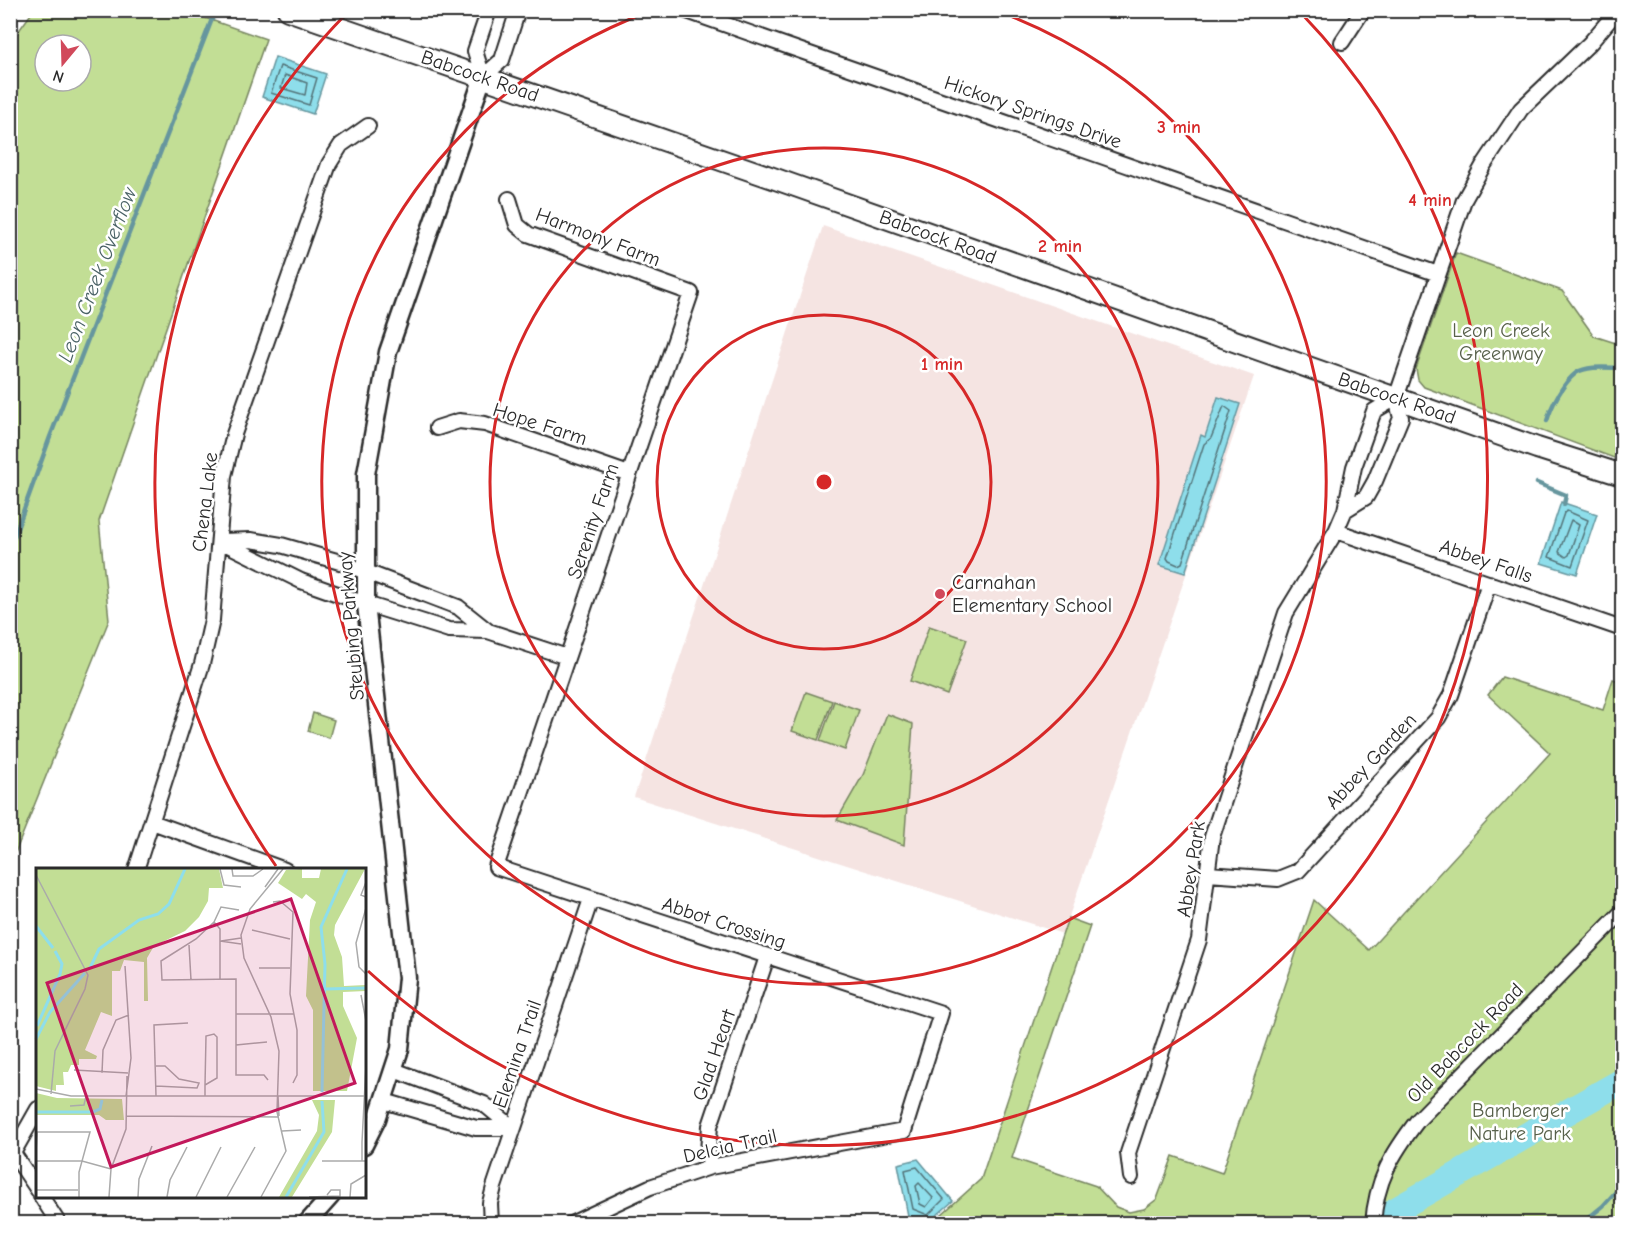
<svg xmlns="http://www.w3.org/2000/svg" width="1633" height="1234" font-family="'Comic Neue',sans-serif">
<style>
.built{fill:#f5e4e2}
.green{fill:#c2de95;stroke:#768460;stroke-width:1.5;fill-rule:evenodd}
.water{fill:#8edeeb;stroke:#66969e;stroke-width:1.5}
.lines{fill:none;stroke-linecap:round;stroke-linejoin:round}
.shore{stroke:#537378;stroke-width:1.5}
.stream{stroke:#66969e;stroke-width:4.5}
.river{stroke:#8edeeb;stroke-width:26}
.minor-casing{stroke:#2b2b2b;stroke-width:18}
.tertiary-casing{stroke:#2b2b2b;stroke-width:21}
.secondary-casing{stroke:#2b2b2b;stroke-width:24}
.minor{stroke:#fff;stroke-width:14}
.tertiary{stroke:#fff;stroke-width:16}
.secondary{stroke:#fff;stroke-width:20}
.ring{fill:none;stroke:#d62828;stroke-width:3}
.poi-dot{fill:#d1495b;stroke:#fff;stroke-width:2}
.labels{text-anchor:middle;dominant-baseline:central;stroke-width:5;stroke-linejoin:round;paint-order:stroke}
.street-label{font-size:20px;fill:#2b2b2b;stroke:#fff}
.park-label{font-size:20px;fill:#58614b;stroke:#fff}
.poi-label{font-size:20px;fill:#2b2b2b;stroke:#fff;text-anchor:start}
.water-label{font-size:21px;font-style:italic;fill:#496165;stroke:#fff}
.inset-river{fill:none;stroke:#8edeeb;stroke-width:3}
.inset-road{fill:none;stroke:#aaa;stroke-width:1.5}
.view{fill:#c2185b;fill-opacity:0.15;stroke:#c2185b;stroke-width:3}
.inset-edge{fill:none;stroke:#2b2b2b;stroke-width:3}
.centre{fill:#d62828;stroke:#fff;stroke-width:3}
.ring-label{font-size:18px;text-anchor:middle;font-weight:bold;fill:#d62828;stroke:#fff;stroke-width:5;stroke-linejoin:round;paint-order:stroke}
</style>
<rect width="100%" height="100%" fill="#fff"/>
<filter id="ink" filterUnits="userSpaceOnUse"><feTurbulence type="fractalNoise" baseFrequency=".0167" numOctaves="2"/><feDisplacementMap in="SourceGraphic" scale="12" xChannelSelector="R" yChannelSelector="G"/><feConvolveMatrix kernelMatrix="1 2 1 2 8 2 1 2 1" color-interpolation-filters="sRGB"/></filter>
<g filter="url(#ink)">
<path class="built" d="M823,226L1254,376L1063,934L634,797Z"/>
<path class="green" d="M33,11H185L266,39L99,521L109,620L11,863L10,43ZM45,45H81V81H45Z
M1456,253L1562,291L1594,336L1622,345V461L1424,387L1418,380L1416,369Z
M929,626L967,639L947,695L910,681Z
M1502,677L1603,710L1613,679L1622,682V1223L931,1224L981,1179L1068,918L1090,926L1012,1158L1096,1186L1116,1207L1129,1212L1144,1209L1157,1199L1173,1156L1222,1173L1314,900L1369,950L1550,753L1488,695Z
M806,692L832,701L818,740L792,731Z
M834,701L859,710L845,750L820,741Z
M313,713L334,720L329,738L308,731Z
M887,714L913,724L904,845L837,820L863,775Z"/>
<path class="water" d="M275,57L326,74L313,114L262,97Z
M1218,397L1240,404L1185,573L1159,565L1201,435L1205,437Z
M1561,502L1597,514L1577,574L1541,563Z
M918,1159L953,1201L929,1222L908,1216L898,1164Z"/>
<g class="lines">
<path class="shore" d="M280,66L317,78L309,105L271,93Z
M285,75L307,83L305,95L281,88Z
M1224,406L1231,411L1182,563L1178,565L1169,561L1167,558L1204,444L1211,438Z
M1567,511L1588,520L1572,566L1549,557L1564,513Z
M1571,520L1579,525L1569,555L1566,557L1559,552Z
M917,1167L944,1199L928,1215L913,1209L905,1170Z
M919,1183L933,1198L926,1207L920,1204L916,1186Z"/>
<path class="stream" d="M1547,421C1551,406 1563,383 1576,373C1588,365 1609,368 1622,368
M1537,483L1566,495L1564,504
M10,548L50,437L214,14
M1581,1224L1603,1206L1622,1185"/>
<path class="river" d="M1385,1216L1622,1081"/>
<g class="minor-casing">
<path id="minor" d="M489,10L475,51L483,77L502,60L518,10
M684,10L1438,274
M1342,42L1363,10
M509,199L517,225L528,234L691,293L496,867L941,1013L904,1131L710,1167L650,1187L571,1224
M1396,398L1464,200L1483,166L1521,109L1590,43L1618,10
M437,428L459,421L485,424L629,474
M1345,510L1366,497L1375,481L1401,418L1396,398
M1336,531L1622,629
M220,541L301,581L366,604L449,630L488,631L567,657
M222,541L251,540L281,545L340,562L458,607L488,631
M152,822L285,870
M136,870L202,664L212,620L224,476L234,434L329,164L341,145L368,126
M1208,874L1278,879L1298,871L1438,718L1451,695L1489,583
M394,1070L484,1104L513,1128
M384,1101L476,1128H513
M38,1109L13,1153L38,1190
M710,1167L708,1151L710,1126L767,957
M1131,1177L1128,1153L1199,940L1212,837L1239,755L1286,613L1336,531L1345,510L1354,467L1374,411L1396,398
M41,1196L59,1224
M491,1224L490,1203L494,1187L591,899
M1373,1224C1376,1180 1392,1154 1418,1120L1622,912"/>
</g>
<g class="tertiary-casing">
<path id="tertiary" d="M364,1145L377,1119L400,1049L407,978L366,604V474L388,352L483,77
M306,1224L331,1196"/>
</g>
<g class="secondary-casing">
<path id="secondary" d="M288,10L770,177L1537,448L1622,475"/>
</g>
<use href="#minor" class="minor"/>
<use href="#tertiary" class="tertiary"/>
<use href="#secondary" class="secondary"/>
</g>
</g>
<g class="ring">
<circle cx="824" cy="482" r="167"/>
<circle cx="824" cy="482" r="334"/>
<path d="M1000 12A502 502 0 1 1 648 12"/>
<path d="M276 866A669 669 0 0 1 347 13M1301 13A669 669 0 0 1 368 971"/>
</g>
<circle class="poi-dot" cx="940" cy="594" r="6"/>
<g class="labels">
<g class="street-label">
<text transform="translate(480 76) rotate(19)">Babcock Road</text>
<text transform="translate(1033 112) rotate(19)">Hickory Springs Drive</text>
<text transform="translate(598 237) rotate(21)">Harmony Farm</text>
<text transform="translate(938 237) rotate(20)">Babcock Road</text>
<text transform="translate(1397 398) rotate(19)">Babcock Road</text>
<text transform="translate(540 424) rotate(18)">Hope Farm</text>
<text transform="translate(205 502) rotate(-83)">Chena Lake</text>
<text transform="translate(593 521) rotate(-71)">Serenity Farm</text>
<text transform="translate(1486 561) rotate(19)">Abbey Falls</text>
<text transform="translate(351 626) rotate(-95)">Steubing Parkway</text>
<text transform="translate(1371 761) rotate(-47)">Abbey Garden</text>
<text transform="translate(1191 869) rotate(-81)">Abbey Park</text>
<text transform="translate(724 923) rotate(18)">Abbot Crossing</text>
<text transform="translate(1465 1043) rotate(-46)">Old Babcock Road</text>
<text transform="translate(517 1054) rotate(-71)">Elemina Trail</text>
<text transform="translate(714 1055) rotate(-71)">Glad Heart</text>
<text transform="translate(730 1146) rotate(-13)">Delcia Trail</text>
</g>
<g class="park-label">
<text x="1501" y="330">Leon Creek<tspan x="1501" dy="23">Greenway</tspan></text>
<text x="1520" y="1110">Bamberger<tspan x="1520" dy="23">Nature Park</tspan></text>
</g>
<g class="poi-label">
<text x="952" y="582">Carnahan<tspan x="952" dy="23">Elementary School</tspan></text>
</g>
<g class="water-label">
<text transform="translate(97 275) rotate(-69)">Leon Creek Overflow</text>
</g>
</g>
<g transform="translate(36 868)">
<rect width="330" height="330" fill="#fff"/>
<path d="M0,1H183L187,20H173L172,33L163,49L149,63L118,78L111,90L112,133H108V94L88,92L84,103H76V148L65,144L49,182L61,188L60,191H43V197H35L32,204H27L28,217H20V223L0,218ZM266,1V10H283L285,1H329L299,57L298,67L306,89L308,118L330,117V123L307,124V138L321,170L311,223H277V142L270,128L274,52L280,34L270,26L266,31L242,15L250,2ZM0,225L21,230L86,231L88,252H70L63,247H0ZM276,232H299L296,264L256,329H243L281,263L283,247Z" fill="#c2de95"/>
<path class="inset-river" d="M0,58L17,80M54,100L63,81L103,52L122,46L133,36L149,1M289,121L330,120M1,158L24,106L26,96L19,83M0,171L14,144L49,105M286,224L289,96L285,59L311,1M0,244H57L64,241L66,232M250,329L288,264L286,233"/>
<path class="inset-road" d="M184,1L188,17L205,19M196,1L197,8H217L227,1M0,7L52,107L49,121L19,183L15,226M330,14L325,27L330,29M229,19L242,1M237,34L244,33L257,44L254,126L261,162V207L257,215M330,40L320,75L323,99L330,106M203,42L185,39L178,54L160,71L125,93L126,112L200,111V207H228L232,212M178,54L184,61V111M216,62L254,71M184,73L205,76M185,73L205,70M153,77L155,112M89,98L95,190L90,228M223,100H254M325,127L330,153M200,146H258M214,146H257M200,177L231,174M330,197L326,274V293H330M120,198H129L143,211L163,215L161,220L120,218M38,202L92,205M66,205L67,182L80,152L93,147M0,221L35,228H330M120,228L118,157L152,155M169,228V217L170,168L178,166L181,169V210L169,217M242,228L243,248M34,238L48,237L50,228M90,248L243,249M246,263L265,262M0,285L1,264H54L43,304V329M0,293H46L75,301M286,293H326M0,322H42M73,329L75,301L90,261L91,208M102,329L103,311L116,278M131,329L134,312L151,279M160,329L185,279M191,329L219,279M225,329L250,283L241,244L243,183L235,149L208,90L205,67L214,41L247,1M273,329L304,328V322H295L291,327M314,329L315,316L330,307"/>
<path class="view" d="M255,31L319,215L75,299L11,115Z"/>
<rect width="330" height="330" class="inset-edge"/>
</g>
<circle cx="824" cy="482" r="9" class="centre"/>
<g class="ring-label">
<text x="1179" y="133">3 min</text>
<text x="1430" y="206">4 min</text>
<text x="1060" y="252">2 min</text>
<text x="942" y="370">1 min</text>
</g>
<rect width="1633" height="1234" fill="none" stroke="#fff" stroke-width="36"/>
<rect x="18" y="18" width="1597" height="1198" fill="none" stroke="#2b2b2b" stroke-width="2" filter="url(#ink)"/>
<g transform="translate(63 63) rotate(199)"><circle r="28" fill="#ffffff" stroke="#aaaaaa" stroke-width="1.5"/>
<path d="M0-4.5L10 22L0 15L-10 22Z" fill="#d1495b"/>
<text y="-9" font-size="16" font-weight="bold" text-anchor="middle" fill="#2b2b2b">N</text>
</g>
</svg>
